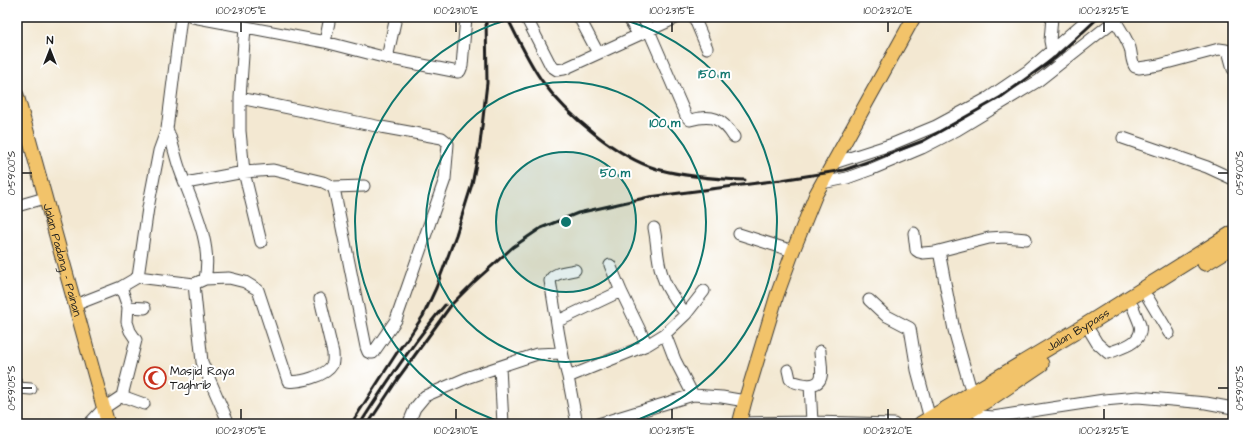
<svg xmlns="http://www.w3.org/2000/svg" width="1250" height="441" font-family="'Architects Daughter',sans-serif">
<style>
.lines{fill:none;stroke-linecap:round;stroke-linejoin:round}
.minor-casing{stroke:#3c3b37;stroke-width:13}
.major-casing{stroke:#3c3b37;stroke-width:15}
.highway-casing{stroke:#3c3b37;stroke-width:17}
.minor{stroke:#fff;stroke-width:11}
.major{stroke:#f2c36a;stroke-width:13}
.highway{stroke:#f2c36a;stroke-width:15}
.rail{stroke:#1c1c1c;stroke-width:3}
.ticks{fill:none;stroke:#1c1c1c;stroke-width:1.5}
.ring{fill:none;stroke:#0f766e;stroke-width:2}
.labels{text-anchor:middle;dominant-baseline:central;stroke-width:4;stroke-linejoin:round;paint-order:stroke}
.street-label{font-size:12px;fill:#1c1c1c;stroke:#fff}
.poi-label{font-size:12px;fill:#1c1c1c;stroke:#fff;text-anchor:start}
.centre{fill:#0f766e;stroke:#fff;stroke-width:2}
.ring-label{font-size:12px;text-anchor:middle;font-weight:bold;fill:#0f766e;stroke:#fff;stroke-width:4;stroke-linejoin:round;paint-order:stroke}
.neatline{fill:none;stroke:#1c1c1c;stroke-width:1.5}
.ticks-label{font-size:10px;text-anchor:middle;fill:#1c1c1c}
</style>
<rect width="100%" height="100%" fill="#fff"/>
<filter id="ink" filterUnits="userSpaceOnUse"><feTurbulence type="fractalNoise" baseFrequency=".025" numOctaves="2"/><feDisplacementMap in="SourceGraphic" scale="8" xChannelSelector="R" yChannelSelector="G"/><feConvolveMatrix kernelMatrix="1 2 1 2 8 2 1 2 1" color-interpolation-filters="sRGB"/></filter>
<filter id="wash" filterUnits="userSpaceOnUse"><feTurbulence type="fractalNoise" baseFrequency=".012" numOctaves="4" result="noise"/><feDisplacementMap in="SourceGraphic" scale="16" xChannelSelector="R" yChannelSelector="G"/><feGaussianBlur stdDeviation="0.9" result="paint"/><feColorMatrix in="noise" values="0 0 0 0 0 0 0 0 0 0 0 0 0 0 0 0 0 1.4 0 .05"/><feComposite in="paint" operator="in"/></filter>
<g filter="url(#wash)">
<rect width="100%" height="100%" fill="#f3e8d2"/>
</g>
<g filter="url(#ink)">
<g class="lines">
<g class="minor-casing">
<path id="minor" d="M193,17L325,42L387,58L458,72L460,71L462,66L466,17
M526,17L551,66L557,70L564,69L678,17
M579,17L598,53
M628,17L638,34
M643,17L686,116L690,120C712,114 722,118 734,137
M694,17L707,48
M1052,17L1050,41L1052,51
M1113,17C1119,27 1126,37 1130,48C1132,55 1131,61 1135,67L1139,68L1159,65L1219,49L1226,50L1229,54L1233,69
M325,42L330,17
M387,58L396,17
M240,98V131L244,172L261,242
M167,129C173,142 175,157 180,170C192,204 213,243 205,279
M1123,138L1207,167L1233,179
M834,163L890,145L936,126L988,98L1029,70L1090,17
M186,183L244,172L273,170L323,182L333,187L335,193L366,347L368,352L371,353H373L396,320L445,179L448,144L447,142L442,138L381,127L240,98L245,27
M822,183L847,178L872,169L922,148L957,130L1038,81L1119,17
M333,187L364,186
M17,206L45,198
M654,228C657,242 657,258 661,271C665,288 676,301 686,314
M914,233L916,250L919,252L923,253L935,252L989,238L1005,237L1026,239
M739,234L793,251
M939,251L954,330L972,394
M610,265L621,291L647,345
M138,277L194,284L205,279L229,278L245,282L258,290L288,381C299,383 326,376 332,365C334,361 333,357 333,353L320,299
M194,284L202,362L229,424
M1148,298L1169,333
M869,300L885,315L910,328L917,370L930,419
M75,305L121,287L138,277L148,208L159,151L167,129L181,17
M128,307L145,308
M558,321L621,291
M1091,333L1097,343L1108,353C1121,348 1144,343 1140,325C1138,319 1135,313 1133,307
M665,334L675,360L693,395
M500,367L503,424
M788,370L790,379L792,381C800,384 818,389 821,377C823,370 820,359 820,351
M568,377C559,346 556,313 550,281C553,272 567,272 575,270
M17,384L19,388L31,389
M810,385L812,422
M122,396L144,404
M972,409L982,416L993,417L1104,400L1138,397L1206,403L1233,408
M740,423L812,422L894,424
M89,424L104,408L122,396L136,340L130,331L127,322L128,307L121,287
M411,424L410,420L415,408L425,396L469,377L537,354L561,353
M577,424L568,377L647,345L665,334L686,314L704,291
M598,424L693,395L722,397L745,401"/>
</g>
<g class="major-casing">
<g id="major">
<path id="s1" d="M17,95L108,424"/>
<path d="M739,424L745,401L777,295L793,251L816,194L914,17"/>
</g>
</g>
<g class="highway-casing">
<g id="highway">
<path d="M1205,263L1233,246"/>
<path id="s2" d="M921,424L1083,327L1233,233"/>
<path d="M947,424L992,397L1041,364"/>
</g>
</g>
<use href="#minor" class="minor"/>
<use href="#major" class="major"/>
<use href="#highway" class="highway"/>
<path class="rail" d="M507,17C518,39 528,61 542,81C567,115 617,157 657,169C686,177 715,179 745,180
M351,424L398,351L411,334L423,316L436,288L456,235L472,184L480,144L487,83L486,17
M360,424C386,383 413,342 445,305
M368,424L399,377L452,304L473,283L513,247L541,228L578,213L649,197L781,180L844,170L870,161L923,141L1001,97L1056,57L1099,17"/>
</g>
</g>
<path class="ticks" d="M241,22V32M456,22V32M672,22V32M888,22V32M1104,22V32M22,173H32M1218,173H1228M22,388H32M1218,388H1228M241,409V419M456,409V419M672,409V419M888,409V419M1104,409V419"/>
<circle cx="566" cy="222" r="70" fill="#0f766e" fill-opacity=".12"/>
<g class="ring">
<circle cx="566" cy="222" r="70"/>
<circle cx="566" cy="222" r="140"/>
<path d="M508 424A210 210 0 0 1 519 17M613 17A210 210 0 0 1 624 424"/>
</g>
<defs>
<g id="mosque-ring" transform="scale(1.15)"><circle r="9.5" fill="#fff" stroke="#c8321e" stroke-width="1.5"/><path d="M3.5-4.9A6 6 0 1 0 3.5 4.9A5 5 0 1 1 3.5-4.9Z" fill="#c8321e"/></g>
</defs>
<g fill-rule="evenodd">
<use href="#mosque-ring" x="155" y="378"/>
</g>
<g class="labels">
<g class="street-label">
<text stroke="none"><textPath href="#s1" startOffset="171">Jalan Padang - Painan</textPath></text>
<text stroke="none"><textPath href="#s2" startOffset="183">Jalan Bypass</textPath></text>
</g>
<g class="poi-label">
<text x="170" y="371">Masjid Raya<tspan x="170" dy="14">Taghrib</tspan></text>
</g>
</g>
<circle cx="566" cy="222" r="6" class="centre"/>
<g class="ring-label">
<text x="714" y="78">150 m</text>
<text x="665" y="127">100 m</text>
<text x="615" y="177">50 m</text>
</g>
<rect width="1250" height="441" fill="none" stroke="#fff" stroke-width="44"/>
<g transform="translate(50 50)" stroke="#ffffff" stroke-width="3" paint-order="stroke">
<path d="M0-3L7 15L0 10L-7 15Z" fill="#1c1c1c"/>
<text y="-6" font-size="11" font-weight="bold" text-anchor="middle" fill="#1c1c1c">N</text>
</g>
<rect x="22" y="22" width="1206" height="397" class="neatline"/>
<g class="ticks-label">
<text x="241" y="14">100°23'05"E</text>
<text x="456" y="14">100°23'10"E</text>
<text x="672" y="14">100°23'15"E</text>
<text x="888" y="14">100°23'20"E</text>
<text x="1104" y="14">100°23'25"E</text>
<text transform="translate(11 173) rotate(-90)" y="4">0°59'00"S</text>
<text transform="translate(1239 173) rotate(-90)" y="4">0°59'00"S</text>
<text transform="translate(11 388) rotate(-90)" y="4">0°59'05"S</text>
<text transform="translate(1239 388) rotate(-90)" y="4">0°59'05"S</text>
<text x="241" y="434">100°23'05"E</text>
<text x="456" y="434">100°23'10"E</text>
<text x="672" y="434">100°23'15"E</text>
<text x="888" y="434">100°23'20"E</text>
<text x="1104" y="434">100°23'25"E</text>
</g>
</svg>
